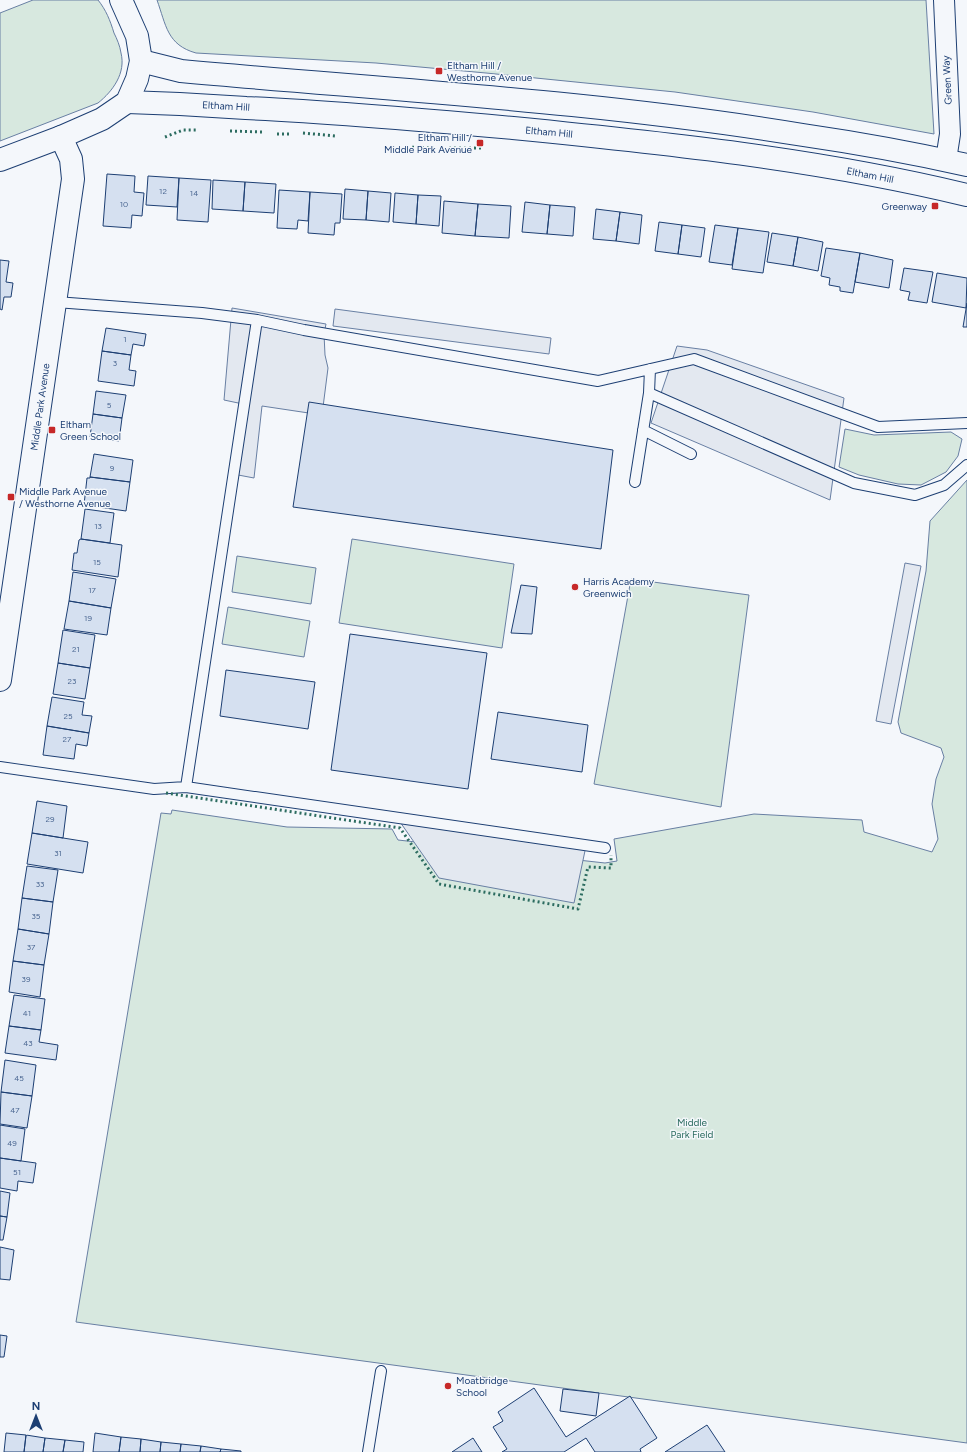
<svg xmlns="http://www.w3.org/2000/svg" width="967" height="1452" font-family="Figtree,sans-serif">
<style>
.green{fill:#d7e8df;stroke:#687fa3}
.parking{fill:#e3e8f0;stroke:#687fa3}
.building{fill:#d5e0f0;stroke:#1d3f73}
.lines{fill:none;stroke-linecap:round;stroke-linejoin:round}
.lane-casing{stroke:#1d3f73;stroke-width:12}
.street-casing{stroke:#1d3f73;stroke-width:22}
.secondary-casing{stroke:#1d3f73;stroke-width:24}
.primary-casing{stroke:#1d3f73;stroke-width:24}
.highway-casing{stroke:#1d3f73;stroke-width:24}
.lane{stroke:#f4f7fb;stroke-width:10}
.street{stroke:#f4f7fb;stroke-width:20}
.secondary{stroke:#f4f7fb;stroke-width:22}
.primary{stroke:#f4f7fb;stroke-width:22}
.highway{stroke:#f4f7fb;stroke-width:22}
.hedge{stroke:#2c6c60;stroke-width:3;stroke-dasharray:2 3;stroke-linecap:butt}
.poi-dot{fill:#c62828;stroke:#f4f7fb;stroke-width:1.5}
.labels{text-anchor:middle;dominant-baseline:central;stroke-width:3;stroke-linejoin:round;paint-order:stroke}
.number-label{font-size:8px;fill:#4b6792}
.poi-label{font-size:10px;fill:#1d3f73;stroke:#f4f7fb;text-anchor:start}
.street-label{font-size:10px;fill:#1d3f73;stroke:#f4f7fb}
.park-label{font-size:10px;fill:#2c6c60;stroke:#f4f7fb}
</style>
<rect width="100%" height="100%" fill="#f4f7fb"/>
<path class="green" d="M33,0H98C106,10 110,20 114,33C117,39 120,46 121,53C126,73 113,91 98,103L0,141V13Z
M157,0H926L934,134L813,112L675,92L486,73L376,63L196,53C167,45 166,25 157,0Z
M845,429L874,435L951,432L962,439L958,456L946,472L921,485L898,484L859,475L839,467Z
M967,480V1443L76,1322L161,813L171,814L172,810L287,827L392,829L398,840L605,863L617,861L614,839L754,814L862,820L864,832L932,852L938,839L932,804L936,779L944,757L941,748L901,733L898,722L926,571L930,521Z
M352,539L514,564L502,648L339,623Z
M237,556L316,568L311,604L232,592Z
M631,579L749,595L721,807L594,784Z
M228,607L310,621L304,657L222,644Z"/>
<path class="parking" d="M232,308L326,324L324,334L325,355L328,368L322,415L262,406L254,478L233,474L243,404L224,400Z
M335,309L551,338L549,354L333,326Z
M677,346L707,350L844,398L830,500L651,423Z
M905,563L921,566L891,724L876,721Z
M398,819L586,846L574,903L439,878Z"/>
<path class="building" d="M107,174L135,176L134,192L144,193L142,216L132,215L131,228L103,226Z
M148,176L179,178L177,207L146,205Z
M179,178L211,180L208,222L177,220Z
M213,180L245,182L243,211L212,209Z
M245,182L276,184L274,213L243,211Z
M345,189L368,191L366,220L343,219Z
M279,190L310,192L308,221L298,220L297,229L277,228Z
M368,191L391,193L389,222L366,220Z
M310,192L342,194L340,223H335L334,235L308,233Z
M395,193L418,195L416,224L393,222Z
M418,195L441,196L439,226L416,224Z
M444,201L478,204L475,236L442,233Z
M525,202L550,205L547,234L522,232Z
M478,204L511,206L509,238L475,236Z
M550,205L575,207L573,236L547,234Z
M596,209L620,212L616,241L593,239Z
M620,212L642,215L639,244L616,241Z
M659,222L682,225L678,254L655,251Z
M682,225L705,228L701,257L678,254Z
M715,225L738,228L732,265L709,262Z
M738,228L769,232L763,273L732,269Z
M772,233L798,237L793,266L767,262Z
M798,237L823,242L818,271L793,266Z
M826,248L860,253L853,293L840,291V287L829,285L830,278L821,276Z
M860,253L893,260L889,288L855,282Z
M0,260L9,261L6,282L13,283L11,297H4L2,310L0,309Z
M904,268L933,272L927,303L908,300L910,292L900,290Z
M937,273L967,278L966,308L932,302Z
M967,303V327H963Z
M106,328L146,334L144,346L133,344L131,355L102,351Z
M102,351L131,355L129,370L136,371L134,386L98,381Z
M96,391L126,395L122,418L93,414Z
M309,402L613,450L601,549L293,507Z
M93,414L122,418L119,441L90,437Z
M94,454L133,460L130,482L90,477Z
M90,477L130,482L126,511L84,505L87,478H90Z
M85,509L114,513L110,543L81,539Z
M81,539L122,545L118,577L72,570L74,553H77L79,540Z
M73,572L116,579L111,608L69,601Z
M521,585L537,587L532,634L511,633Z
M69,601L111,608L107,635L64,629Z
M63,630L95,635L90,668L58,663Z
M350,634L487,653L468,789L331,770Z
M58,663L90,668L85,699L53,694Z
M226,670L315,682L308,729L220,716Z
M52,697L84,702L82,715L92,716L89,733L47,726Z
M498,712L588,725L582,772L491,759Z
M47,726L89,733L87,746L76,744L74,759L43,755Z
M37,801L67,806L63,838L32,833Z
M32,833L88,842L83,873L27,864Z
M27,866L58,870L53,902L22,898Z
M22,898L53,902L49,934L18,929Z
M18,929L49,934L44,965L13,961Z
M13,961L44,965L40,997L9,992Z
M14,995L45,999L41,1030L9,1026Z
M9,1026L41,1030L39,1042L58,1045L56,1060L5,1053Z
M5,1060L36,1065L32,1096L1,1092Z
M1,1092L32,1096L27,1128L0,1124Z
M0,1125L25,1129L21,1161L0,1158Z
M0,1158L36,1163L33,1183L18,1181L17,1191L0,1188Z
M0,1191L10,1193L7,1217L0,1216Z
M0,1216L7,1217L3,1240H0Z
M0,1247L14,1250L10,1280L0,1279Z
M0,1335L7,1336L4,1357H0Z
M534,1388L566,1437L630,1396L657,1438L640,1449L641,1452H595L586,1438L564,1452H502L507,1449L493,1427L503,1421L498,1412Z
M563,1389L599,1393L596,1416L560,1411Z
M707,1425L725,1452H665Z
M6,1433L26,1435L24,1452H4Z
M95,1433L121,1437L119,1452H93Z
M26,1435L45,1438L43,1452H24Z
M121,1437L141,1439L140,1452H119Z
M45,1438L65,1440L63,1452H43Z
M473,1438L482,1452H452Z
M141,1439L161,1442L160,1452H140Z
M65,1440L84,1442L83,1452H63Z
M161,1442L181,1444L180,1452H160Z
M181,1444L201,1446L200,1452H180Z
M201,1446L221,1449L220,1452H200Z
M221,1449L241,1451V1452H220Z"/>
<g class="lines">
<g class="lane-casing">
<path id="lane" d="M56,302L202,313L257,320L304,330L598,381L694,359L878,427L967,423
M650,369L649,393L854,483L915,495L944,485L967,465
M643,430L691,454
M635,482L649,393
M0,767L154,789L186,787L605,848
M186,787L257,320
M368,1452L381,1371"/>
</g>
<g class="street-casing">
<path id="street" d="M944,0L950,134L946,160"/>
</g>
<g class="secondary-casing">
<path id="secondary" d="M0,680L73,179L71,159L61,137"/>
</g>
<g class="primary-casing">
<path id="primary" d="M141,61L181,71C389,90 597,101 803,135C858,143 913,153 967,165
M127,102C166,103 206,105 246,108C335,112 424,120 513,128C664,143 819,159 967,195"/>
</g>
<g class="highway-casing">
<path id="highway" d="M0,160L61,137L102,119L127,102L137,79L141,61L137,36L121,0"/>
</g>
<use href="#lane" class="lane"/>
<use href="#street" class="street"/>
<use href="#secondary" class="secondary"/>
<use href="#primary" class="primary"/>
<use href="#highway" class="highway"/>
<path class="hedge" d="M230,131L262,132
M303,133L336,136
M277,134H290
M165,137L183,130H198
M407,147L434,148
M449,148H482
M166,793L400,828L439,884L578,909L588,867L611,868V855"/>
</g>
<g class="poi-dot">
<rect x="435" y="67" width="8" height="8" rx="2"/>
<rect x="476" y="139" width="8" height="8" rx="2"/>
<rect x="931" y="202" width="8" height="8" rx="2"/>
<rect x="48" y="426" width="8" height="8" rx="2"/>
<rect x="7" y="493" width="8" height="8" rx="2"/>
<circle cx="575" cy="587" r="4"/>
<circle cx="448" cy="1386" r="4"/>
</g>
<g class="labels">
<g class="number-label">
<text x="163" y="191">12</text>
<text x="194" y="193">14</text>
<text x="124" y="204">10</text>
<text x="125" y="339">1</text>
<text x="115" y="363">3</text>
<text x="109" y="405">5</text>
<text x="112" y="468">9</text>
<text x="98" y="526">13</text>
<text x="97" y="562">15</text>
<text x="92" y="590">17</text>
<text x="88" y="618">19</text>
<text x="76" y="649">21</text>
<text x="72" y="681">23</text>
<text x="68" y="716">25</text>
<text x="67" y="739">27</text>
<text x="50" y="819">29</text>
<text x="58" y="853">31</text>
<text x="40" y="884">33</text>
<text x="36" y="916">35</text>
<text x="31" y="947">37</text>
<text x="26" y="979">39</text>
<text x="27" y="1013">41</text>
<text x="28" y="1043">43</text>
<text x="19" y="1078">45</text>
<text x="15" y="1110">47</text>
<text x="12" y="1143">49</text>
<text x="17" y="1172">51</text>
</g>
<g class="poi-label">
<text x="447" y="65">Eltham Hill /<tspan x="447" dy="12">Westhorne Avenue</tspan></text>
<text x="472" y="137" text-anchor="end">Eltham Hill /<tspan x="472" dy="12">Middle Park Avenue</tspan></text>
<text x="927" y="206" text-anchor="end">Greenway</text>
<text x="60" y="424">Eltham<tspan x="60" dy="12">Green School</tspan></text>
<text x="19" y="491">Middle Park Avenue<tspan x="19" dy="12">/ Westhorne Avenue</tspan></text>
<text x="583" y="581">Harris Academy<tspan x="583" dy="12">Greenwich</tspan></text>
<text x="456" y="1380">Moatbridge<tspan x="456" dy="12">School</tspan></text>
</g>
<g class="street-label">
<text transform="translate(947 80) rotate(-93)">Green Way</text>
<text transform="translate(226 106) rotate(3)">Eltham Hill</text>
<text transform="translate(549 132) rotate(5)">Eltham Hill</text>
<text transform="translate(870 175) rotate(11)">Eltham Hill</text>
<text transform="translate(40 407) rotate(-82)">Middle Park Avenue</text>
</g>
<g class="park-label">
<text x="692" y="1122">Middle<tspan x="692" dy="12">Park Field</tspan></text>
</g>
</g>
<g transform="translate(36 1416)" stroke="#f4f7fb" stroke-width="3" paint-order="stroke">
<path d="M0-3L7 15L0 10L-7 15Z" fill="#1d3f73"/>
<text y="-6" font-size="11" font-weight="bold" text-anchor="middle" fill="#1d3f73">N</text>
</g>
</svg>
